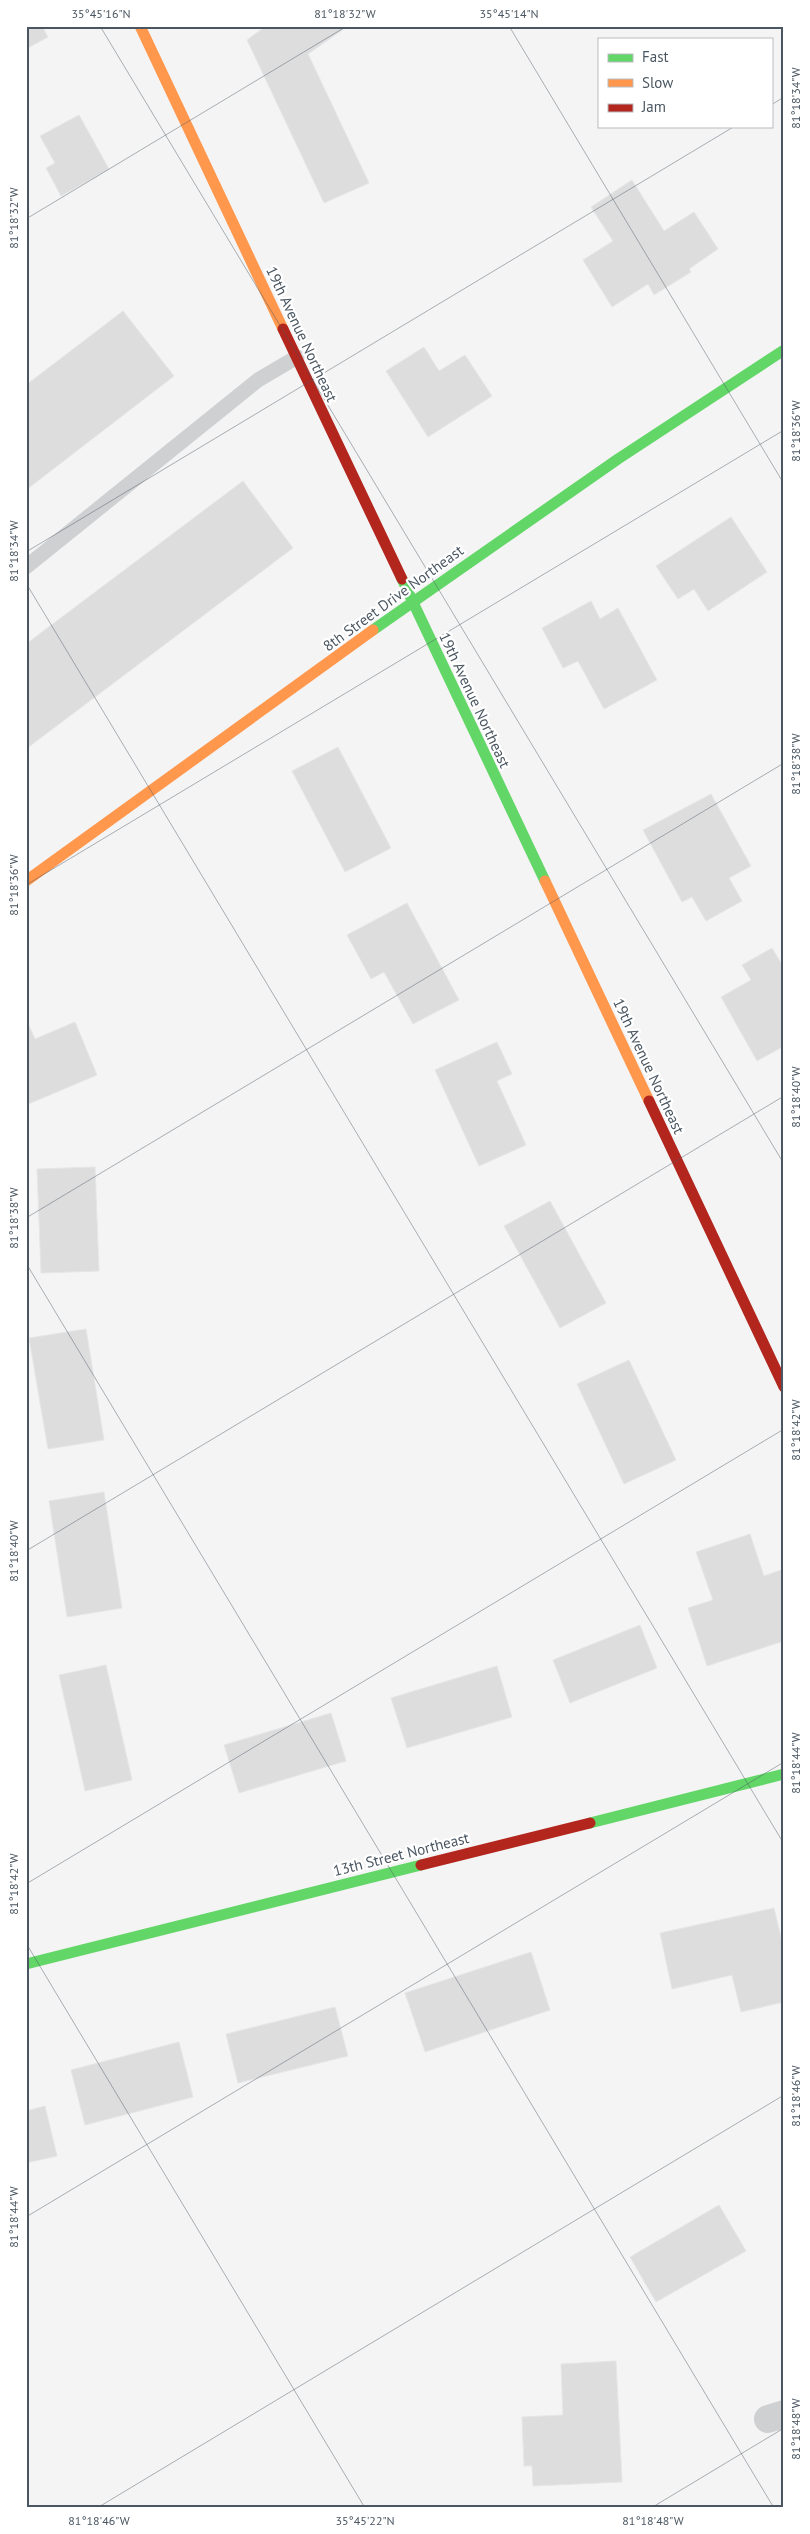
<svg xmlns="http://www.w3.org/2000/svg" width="810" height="2534" font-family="'PT Sans',sans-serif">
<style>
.building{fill:#ddddde;stroke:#e5e6e7}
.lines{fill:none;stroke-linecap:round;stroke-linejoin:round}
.lane{stroke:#ced0d2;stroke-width:15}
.street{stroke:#ced0d2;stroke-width:28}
.fast{stroke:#63d668;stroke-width:11}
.slow{stroke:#ff974d;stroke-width:11}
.jam{stroke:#b3261e;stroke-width:11}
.ticks{fill:none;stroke:#4a5661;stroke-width:1;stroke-opacity:0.45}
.labels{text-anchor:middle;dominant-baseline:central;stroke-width:4.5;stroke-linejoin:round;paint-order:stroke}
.street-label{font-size:15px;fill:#4a5661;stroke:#fff}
.neatline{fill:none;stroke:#4a5661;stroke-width:2}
.ticks-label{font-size:12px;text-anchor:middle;fill:#4a5661}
</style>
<rect width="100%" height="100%" fill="#f4f4f4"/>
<path class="building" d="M26,26H42L48,37L26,49Z
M266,26H348L308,54L369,183L324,203L247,40Z
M79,115L109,169L61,196L46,168L55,163L40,136Z
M632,180L664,231L694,212L718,249L689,269L691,272L654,295L648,284L612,307L583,260L613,241L591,207Z
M123,311L174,376L26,490V385Z
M424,347L439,371L465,355L492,396L428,437L386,371Z
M243,481L293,548L26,749V644Z
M731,517L767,572L708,611L694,589L678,599L656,566Z
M591,601L600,619L618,608L657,680L604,709L578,661L563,668L542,628Z
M338,747L391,848L345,872L292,771Z
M711,794L751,866L729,878L742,901L706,921L692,897L682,902L643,830Z
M407,903L459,1000L413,1024L384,972L371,979L347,935Z
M772,948L784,968V1046L757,1061L721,997L751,980L742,965Z
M26,1019L35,1039L75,1022L97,1075L26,1105Z
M497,1042L512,1074L497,1081L526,1145L479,1166L435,1070Z
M95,1167L99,1271L41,1273L37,1169Z
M550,1201L606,1303L560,1328L504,1226Z
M86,1329L104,1440L48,1449L29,1338Z
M629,1360L676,1460L624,1484L577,1384Z
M104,1492L122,1608L67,1617L49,1501Z
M750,1534L764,1576L784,1569V1641L707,1666L688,1608L713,1600L696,1552Z
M640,1625L657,1668L570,1703L553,1660Z
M106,1665L132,1780L85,1791L59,1675Z
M497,1666L512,1717L407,1748L391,1698Z
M331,1713L346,1761L239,1793L224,1745Z
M774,1908L784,1950V2002L741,2012L732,1975L672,1989L660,1933Z
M531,1952L550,2010L425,2052L405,1993Z
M335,2007L348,2056L238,2083L226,2034Z
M179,2042L193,2097L85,2125L71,2070Z
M45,2106L57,2156L26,2163V2111Z
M719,2205L746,2251L656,2302L630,2257Z
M616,2361L622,2482L533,2486L532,2466H524L522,2417L563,2415L561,2364Z"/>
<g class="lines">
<path class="lane" d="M26,567L258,380L297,357"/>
<path class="street" d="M768,2419L784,2414"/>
<path class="fast" d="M402,579L545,881
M373,630L618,459L784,350
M590,1823L784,1774
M26,1964L421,1865"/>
<path class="slow" d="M140,26L283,329
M26,881L373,630
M545,881L649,1101"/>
<path class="jam" d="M283,329L402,579
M649,1101L784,1387
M421,1865L590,1823"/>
</g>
<path class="ticks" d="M100,26L784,1164M509,26L784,484M771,105L784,97M26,219L347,26M26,552L735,126M26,583L784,1844M26,885L784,430M26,1218L784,763M26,1263L774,2508M26,1551L784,1096M26,1884L784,1429M26,1943L365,2508M26,2217L784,1762M97,2508L784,2095M651,2508L784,2428"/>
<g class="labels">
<g class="street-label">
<text transform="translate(302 334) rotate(65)">19th Avenue Northeast</text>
<text transform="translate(393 598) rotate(-36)">8th Street Drive Northeast</text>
<text transform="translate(475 700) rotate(65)">19th Avenue Northeast</text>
<text transform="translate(649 1066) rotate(65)">19th Avenue Northeast</text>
<text transform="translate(401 1854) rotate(-14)">13th Street Northeast</text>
</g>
</g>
<rect width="810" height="2534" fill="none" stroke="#ffffff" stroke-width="55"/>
<rect x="598" y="38" width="175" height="90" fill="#ffffff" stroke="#b7bbc0"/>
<rect x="608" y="54" width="25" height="8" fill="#63d668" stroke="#b7bbc0"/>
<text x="642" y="62" font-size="15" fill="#4a5661">Fast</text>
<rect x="608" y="79" width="25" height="8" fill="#ff974d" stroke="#b7bbc0"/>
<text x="642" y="88" font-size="15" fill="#4a5661">Slow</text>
<rect x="608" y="104" width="25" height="8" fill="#b3261e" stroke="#b7bbc0"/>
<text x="642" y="112" font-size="15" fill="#4a5661">Jam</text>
<rect x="28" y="28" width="754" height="2478" class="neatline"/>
<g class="ticks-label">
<text x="101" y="18">35°45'16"N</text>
<text x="345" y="18">81°18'32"W</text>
<text x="509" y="18">35°45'14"N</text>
<text transform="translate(796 98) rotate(-90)" y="4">81°18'34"W</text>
<text transform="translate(14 218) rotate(-90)" y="4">81°18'32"W</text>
<text transform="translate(796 431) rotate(-90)" y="4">81°18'36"W</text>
<text transform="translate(14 551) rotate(-90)" y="4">81°18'34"W</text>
<text transform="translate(796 764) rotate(-90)" y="4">81°18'38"W</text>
<text transform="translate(14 885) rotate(-90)" y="4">81°18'36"W</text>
<text transform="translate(796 1097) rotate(-90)" y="4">81°18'40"W</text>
<text transform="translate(14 1218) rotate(-90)" y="4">81°18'38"W</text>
<text transform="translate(796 1430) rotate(-90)" y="4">81°18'42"W</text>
<text transform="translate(14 1551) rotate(-90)" y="4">81°18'40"W</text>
<text transform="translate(796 1763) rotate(-90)" y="4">81°18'44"W</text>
<text transform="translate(14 1884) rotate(-90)" y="4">81°18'42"W</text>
<text transform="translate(796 2096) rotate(-90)" y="4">81°18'46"W</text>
<text transform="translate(14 2217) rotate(-90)" y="4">81°18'44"W</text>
<text transform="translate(796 2429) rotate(-90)" y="4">81°18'48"W</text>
<text x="99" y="2525">81°18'46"W</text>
<text x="365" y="2525">35°45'22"N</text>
<text x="653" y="2525">81°18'48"W</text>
</g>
</svg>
